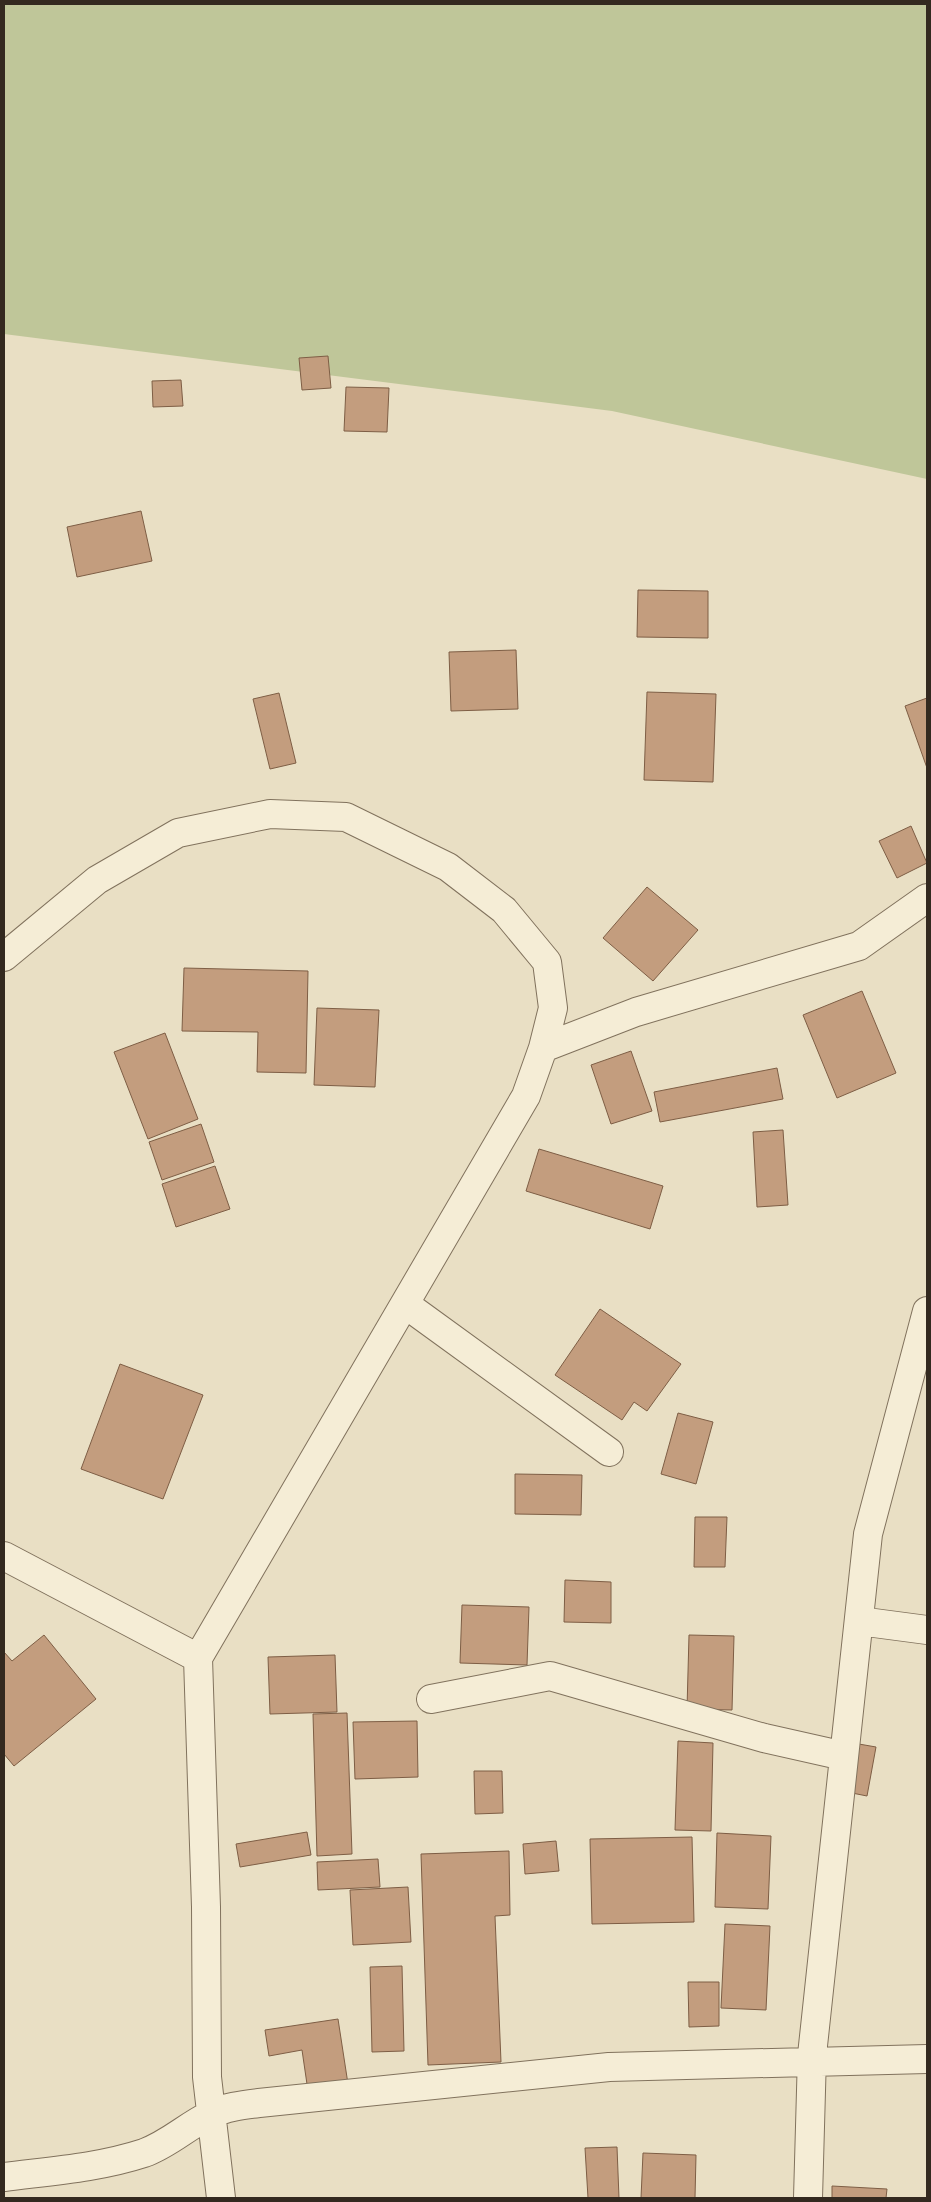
<svg xmlns="http://www.w3.org/2000/svg" width="931" height="2202" font-family="'Roboto Serif',serif">
<style>
.green{fill:#bfc699}
.building{fill:#c39d7e;stroke:#7e5e45}
.lines{fill:none;stroke-linecap:round;stroke-linejoin:round}
.street-casing{stroke:#81725d;stroke-width:30}
.street{stroke:#f5edd6;stroke-width:28}
</style>
<rect width="100%" height="100%" fill="#e9dfc4"/>
<path class="green" d="M4,4H927V479L612,411L4,334Z"/>
<path class="building" d="M328,356L331,388L302,390L299,358Z
M181,380L183,406L153,407L152,381Z
M346,387L389,388L387,432L344,431Z
M141,511L152,561L77,577L67,527Z
M638,590L708,591V638L637,637Z
M516,650L518,709L451,711L449,652Z
M647,692L716,694L713,782L644,780Z
M279,693L296,763L270,769L253,699Z
M927,698V768L905,706Z
M911,826L927,863L897,878L879,841Z
M647,887L698,930L653,981L603,938Z
M184,968L308,971L306,1073L257,1072L258,1032L182,1031Z
M862,991L896,1073L837,1098L803,1015Z
M317,1008L379,1010L375,1087L314,1085Z
M165,1033L198,1119L148,1139L114,1052Z
M631,1051L652,1111L611,1124L591,1065Z
M777,1068L783,1099L660,1122L654,1092Z
M201,1124L214,1162L162,1180L149,1142Z
M783,1130L788,1205L757,1207L753,1132Z
M539,1149L663,1186L650,1229L526,1191Z
M215,1166L230,1209L176,1227L162,1184Z
M600,1309L681,1364L647,1411L634,1402L622,1420L555,1375Z
M120,1364L203,1395L163,1499L81,1469Z
M678,1413L713,1422L696,1484L661,1474Z
M515,1474L582,1475L581,1515L515,1514Z
M695,1517H727L725,1567H694Z
M565,1580L611,1582V1623L564,1622Z
M462,1605L529,1607L527,1665L460,1663Z
M44,1635L96,1699L14,1766L4,1754V1652L12,1661Z
M689,1635L734,1636L732,1710L687,1709Z
M335,1655L337,1712L270,1714L268,1657Z
M347,1713L352,1854L317,1856L313,1714Z
M417,1721L418,1777L355,1779L353,1722Z
M836,1740L876,1747L867,1796L827,1788Z
M678,1741L713,1743L711,1831L675,1830Z
M474,1771H502L503,1813L475,1814Z
M307,1832L311,1855L240,1867L236,1844Z
M717,1833L771,1836L768,1909L715,1907Z
M692,1837L694,1922L592,1924L590,1839Z
M556,1841L559,1871L525,1874L523,1844Z
M509,1851L510,1915L495,1916L501,2062L428,2065L421,1854Z
M378,1859L380,1887L318,1890L317,1862Z
M408,1887L411,1942L353,1945L350,1890Z
M725,1924L770,1926L766,2010L721,2008Z
M402,1966L404,2051L372,2052L370,1967Z
M688,1982H719V2026L689,2027Z
M338,2019L348,2084L308,2091L302,2050L269,2056L265,2030Z
M617,2147L619,2198H588L585,2148Z
M643,2153L696,2155L695,2198H641Z
M832,2186L887,2189L886,2198H832Z"/>
<g class="lines">
<g class="street-casing">
<path id="street" d="M4,957L97,880L178,833L270,814L346,817L448,867L504,910L547,962L553,1008L543,1048L526,1096L198,1658L206,1907L207,2077L221,2198
M543,1048L636,1012L859,946L927,898
M405,1304L609,1452
M4,1556L198,1658
M859,1621L927,1630
M431,1699L550,1676L764,1738L844,1756
M4,2177C51,2171 98,2168 144,2153C169,2144 187,2126 210,2115C225,2107 242,2105 259,2103L609,2067L927,2059
M808,2198L812,2055L868,1534L927,1311"/>
</g>
<use href="#street" class="street"/>
</g>
<rect width="931" height="2202" fill="none" stroke="#33291f" stroke-width="10"/>
</svg>
